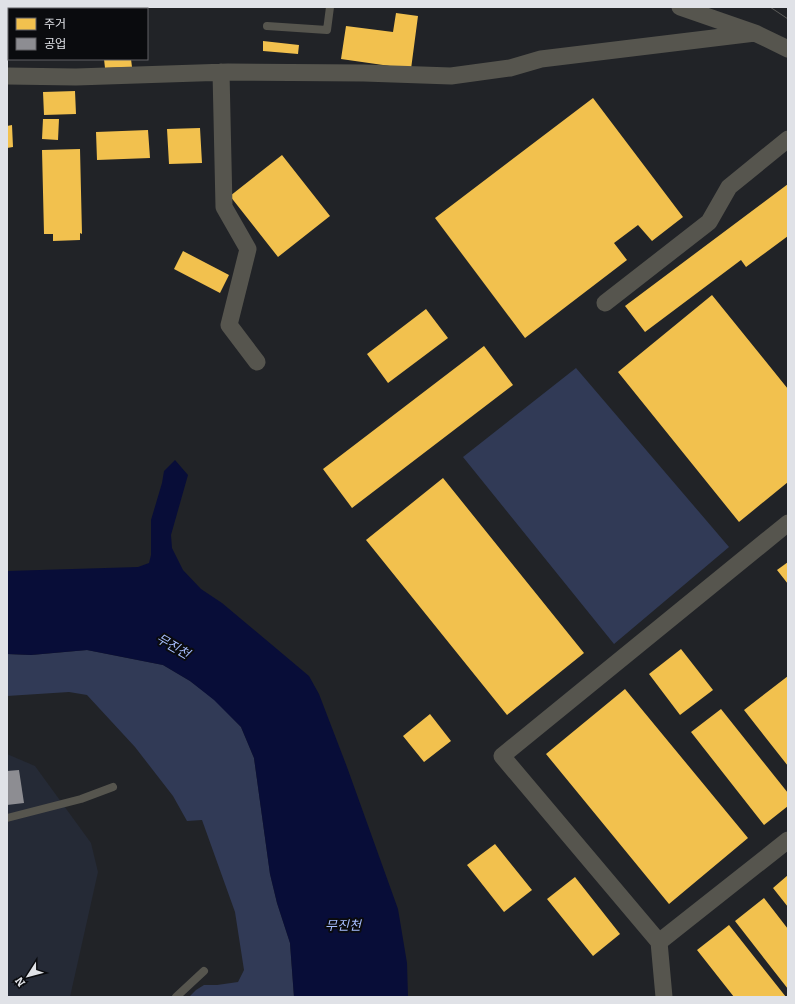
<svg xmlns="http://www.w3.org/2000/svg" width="795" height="1004" font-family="Bitter,'Noto Sans KR',serif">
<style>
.built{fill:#252a36}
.green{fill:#313a56}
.water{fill:#080d38}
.homes{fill:#f2c14e}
.industry{fill:#8d8d92}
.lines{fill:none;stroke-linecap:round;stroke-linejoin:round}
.service{stroke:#56554e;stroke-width:8}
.minor{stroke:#56554e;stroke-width:17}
.tram{stroke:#5b5b59;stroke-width:1}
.labels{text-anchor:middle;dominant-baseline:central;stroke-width:4;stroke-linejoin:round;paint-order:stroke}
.water-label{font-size:13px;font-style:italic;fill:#a7befe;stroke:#0a0b0e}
</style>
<rect width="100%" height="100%" fill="#212327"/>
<path class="built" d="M7,754L35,766L91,843L98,872L70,997H7Z"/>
<path class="green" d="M576,368L729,547L614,644L463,457Z
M87,650L163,665L190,681L214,699L241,727L254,758L270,874L277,903L290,943L294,997H189L196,990L204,985H217L238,982L244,970L235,912L202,820L187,821L173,796L135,747L87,695L69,692L7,696V654L31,655Z"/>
<path class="water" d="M175,460L188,475L171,535L172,548L183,570L201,589L222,603L309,676L319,694L347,767L398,909L407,963L408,997H294L290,943L277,903L270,874L254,758L241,727L214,700L190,681L163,665L87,650L31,655L7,654V571L138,567L149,563L151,555V520L162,483L164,471Z"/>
<path class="homes" d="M396,13L418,16L411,69L341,59L346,26L393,32Z
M263,41L299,45L298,54L263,51Z
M104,59H131L132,67L105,68Z
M75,91L76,114L44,115L43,92Z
M593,98L683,217L652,241L638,225L614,243L627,260L525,338L435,218Z
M43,119H59L58,140L42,139Z
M12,125L13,147L7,148V126Z
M200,128L202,163L169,164L167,129Z
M148,130L150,158L97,160L96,132Z
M80,149L82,234L80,233V240L53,241V234H44L42,150Z
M282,155L330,216L278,257L230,196Z
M788,184V236L746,267L741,260L645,332L625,306Z
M183,251L229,275L220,293L174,269Z
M712,295L788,389V482L739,522L618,372Z
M426,309L448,338L388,383L367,354Z
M484,346L513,385L352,508L323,469Z
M443,478L584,653L507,715L366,540Z
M788,562V584L777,570Z
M681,649L713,690L680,715L649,674Z
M788,676V766L744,710Z
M625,689L748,838L669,904L546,754Z
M721,709L788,793V806L764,825L691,732Z
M430,714L451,741L424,762L403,736Z
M495,844L532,890L504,912L467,865Z
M788,875V907L773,888Z
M575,877L620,934L593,956L547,899Z
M764,898L788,929V989L735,921Z
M729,925L786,997H734L697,950Z"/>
<path class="industry" d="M19,770L24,803L7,805V771Z"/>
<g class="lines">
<path class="service" d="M267,26L327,30L330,7
M7,818L81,799L113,787
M176,997L204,971"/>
<path class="minor" d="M680,7L755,33L788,49
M221,72L224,207L248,249L229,325L257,362
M7,76L76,77L228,72L364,73L451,76L510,68L541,59L755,33
M605,303L709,222L729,187L788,139
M659,942L788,840
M664,997L659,942L502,756L788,523"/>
<path class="tram" d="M770,7L788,19"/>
</g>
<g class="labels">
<g class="water-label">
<text transform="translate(173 646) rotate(30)">무진천</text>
<text x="343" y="925">무진천</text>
</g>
</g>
<rect width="795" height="1004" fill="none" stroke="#e0e2e7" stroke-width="16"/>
<rect x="8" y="8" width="140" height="52" fill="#0a0b0e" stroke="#606165"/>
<rect x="16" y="18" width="20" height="12" fill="#f2c14e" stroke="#606165"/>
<text x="44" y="28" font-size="12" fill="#e0e2e7">주거</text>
<rect x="16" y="38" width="20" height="12" fill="#8d8d92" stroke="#606165"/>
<text x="44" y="48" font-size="12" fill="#e0e2e7">공업</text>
<g transform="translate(28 976) rotate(234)" stroke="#0a0b0e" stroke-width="3" paint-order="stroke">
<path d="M0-3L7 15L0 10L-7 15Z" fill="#e0e2e7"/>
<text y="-6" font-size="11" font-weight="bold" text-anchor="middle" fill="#e0e2e7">N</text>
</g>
</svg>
